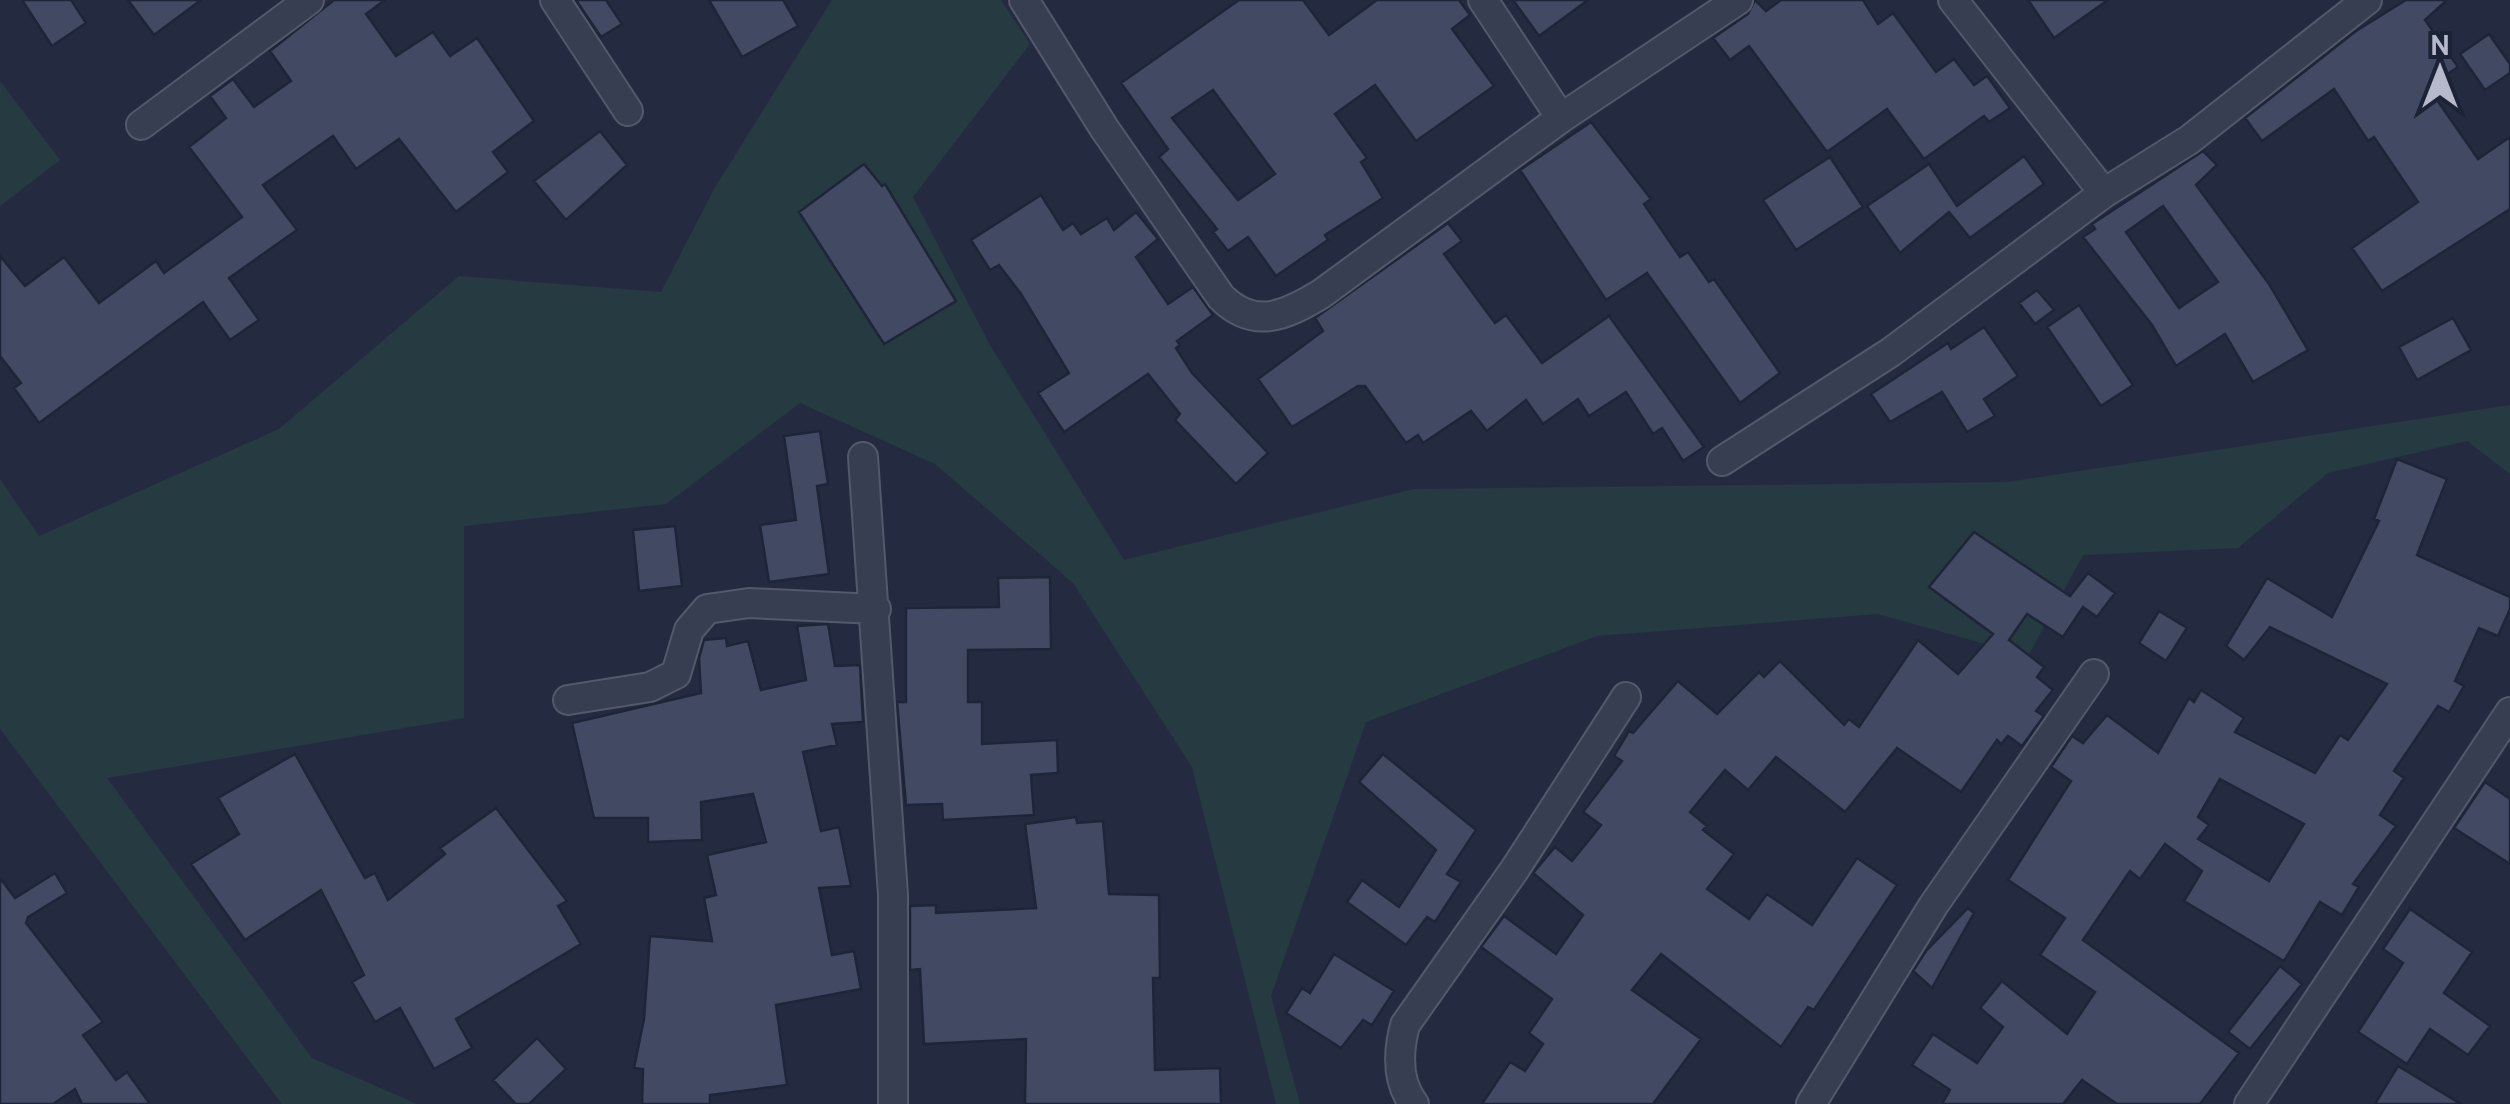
<svg xmlns="http://www.w3.org/2000/svg" width="2510" height="1104" font-family="Overpass,sans-serif">
<style>
.green{fill:#263a42}
.building{fill:#424a63;stroke:#1f2538;stroke-width:2.5;fill-rule:evenodd}
.lines{fill:none;stroke-linecap:round;stroke-linejoin:round}
.street-casing{stroke:#53596b;stroke-width:32}
.street{stroke:#383e51;stroke-width:28}
</style>
<rect width="100%" height="100%" fill="#242b41"/>
<path class="green" d="M832,0H1001L1030,44L913,197L990,345L1124,560L1414,489L2007,482L2510,405V474L2467,441L2328,473L2238,548L2083,555L2028,656L1878,614L1597,636L1366,722L1271,996L1300,1104H1276L1192,767L1073,583L935,464L800,403L666,504L464,526V718L107,778L312,1058L417,1104H282L0,729V479L39,536L279,429L459,276L661,292L714,189Z
M0,81L60,160L0,206Z"/>
<path class="building" d="M22,0H71L86,23L52,46Z
M128,0H201L154,35Z
M334,0H385L366,14L396,56L433,32L450,56L477,38L534,121L493,152L508,172L456,212L399,139L356,169L333,136L263,185L297,230L229,278L259,320L230,340L203,302L39,423L14,388L21,383L0,356V256L25,286L64,257L99,303L156,261L164,273L242,217L189,147L226,118L210,96L233,79L254,107L291,81L270,51Z
M576,0H606L622,24L601,37Z
M709,0H783L798,26L742,57Z
M1239,0H1303L1329,35L1377,0H1459L1470,15L1452,29L1494,86L1416,141L1375,85L1335,114L1367,158L1361,162L1383,198L1325,235L1328,240L1276,276L1248,237L1228,251L1213,232L1217,229L1159,157L1168,149L1121,83ZM1213,90L1275,174L1238,200L1172,118Z
M1513,0H1588L1539,36Z
M1755,0L1766,11L1781,0H1863L1878,24L1893,13L1936,72L1954,59L1974,85L1987,76L2010,108L1989,122L1984,116L1924,159L1887,109L1827,152L1749,46L1730,60L1713,38L1748,14Z
M2028,0H2108L2054,38Z
M2406,0H2447L2425,20L2458,67L2428,87L2478,159L2510,137V209L2382,291L2352,248L2418,202L2374,137L2368,141L2334,89L2262,141L2245,118L2356,31Z
M2489,34L2510,64V73L2485,90L2460,54Z
M1591,122L1651,199L1644,204L1680,257L1688,252L1709,282L1714,279L1780,373L1740,403L1647,273L1606,300L1520,170Z
M600,131L627,165L566,220L534,181Z
M2203,151L2217,165L2196,185L2269,284L2308,350L2253,382L2225,334L2176,366L2152,325L2083,237L2095,229L2092,224ZM2163,206L2218,282L2179,308L2126,232Z
M2024,156L2044,184L1970,238L1949,212L1900,253L1867,206L1929,164L1957,206Z
M1830,157L1863,207L1796,250L1763,200Z
M864,164L882,186L885,184L956,301L884,344L799,212Z
M1041,195L1063,230L1073,223L1081,234L1107,218L1114,230L1136,212L1158,239L1136,257L1168,304L1193,287L1213,315L1177,341L1180,345L1176,348L1192,373L1268,453L1236,484L1175,420L1180,414L1148,374L1064,432L1038,393L1069,373L1021,294L999,265L990,270L971,240Z
M1448,223L1462,241L1444,254L1495,323L1506,315L1542,363L1609,316L1704,447L1683,461L1662,428L1653,434L1626,392L1589,416L1578,399L1543,424L1526,400L1487,431L1471,411L1423,443L1418,435L1406,443L1365,386H1358L1292,427L1258,379L1323,331L1315,318Z
M2037,290L2054,310L2035,324L2019,303Z
M2079,305L2133,385L2101,406L2047,327Z
M2453,318L2471,350L2417,380L2399,347Z
M1984,327L2018,376L1984,399L1995,416L1967,432L1942,392L1890,422L1871,394L1948,343L1951,349Z
M820,431L828,484L817,486L829,574L769,582L760,525L796,520L784,436Z
M2397,459L2447,479L2417,555L2510,597V609L2498,636L2479,628L2455,681L2464,686L2449,712L2438,706L2394,771L2404,778L2380,815L2396,826L2353,884L2359,887L2342,915L2320,902L2284,961L2184,901L2202,871L2165,844L2140,879L2130,871L2083,940L2239,1053L2200,1104H2117L2082,1080L2063,1104H1942L1950,1090L1912,1065L1933,1034L1977,1063L2003,1027L1980,1008L2002,981L2067,1034L2095,992L2040,955L2065,918L2008,880L2071,781L2051,767L2072,736L2083,743L2107,715L2158,753L2189,698L2194,702L2201,690L2244,718L2235,732L2315,773L2340,735L2348,740L2387,684L2270,627L2244,660L2226,646L2267,578L2332,617L2379,521L2374,519ZM2220,779L2304,824L2269,881L2198,839L2209,825L2198,817Z
M675,526L682,586L639,591L633,530Z
M1974,532L2070,596L2088,573L2115,593L2097,617L2083,607L2063,637L2027,614L2009,640L2044,667L2037,677L2053,690L2036,711L2044,716L2022,746L2008,736L2001,744L1997,740L1961,792L1897,748L1845,812L1776,757L1748,790L1725,770L1690,812L1707,826L1703,830L1734,854L1707,889L1749,919L1767,894L1812,925L1857,858L1897,885L1814,1010L1808,1007L1781,1047L1661,954L1632,990L1701,1039L1653,1104H1482L1510,1062L1525,1071L1543,1044L1529,1033L1552,999L1481,947L1504,916L1556,954L1583,915L1533,873L1555,847L1572,861L1601,825L1583,812L1622,761L1614,756L1629,731L1633,733L1678,681L1717,714L1759,672L1764,677L1780,661L1844,725L1849,719L1859,727L1918,640L1958,674L1993,634L1929,587Z
M1050,577L1051,649L968,650V702H982V744L1057,740L1058,773L1031,775L1034,815L943,820L942,804L906,805L897,702H906V608L999,607L998,578Z
M2159,611L2187,628L2166,661L2139,643Z
M828,624L835,666L860,665L863,722L832,724L837,745L803,752L821,831L839,827L851,886L819,888L832,955L854,951L861,989L776,1005L787,1085L710,1095V1104H642L643,1069L634,1068L644,1019L650,936L712,941L704,898L716,895L707,855L766,842L753,794L701,802L702,840L648,842V818H594L572,723L701,693L699,658L704,640L726,638L727,646L748,641L761,690L806,680L797,626Z
M295,754L365,878L375,873L388,900L445,854L440,848L496,808L567,901L558,906L581,944L456,1019L472,1048L434,1069L400,1008L375,1022L352,982L364,975L321,890L245,940L191,864L239,834L218,798Z
M1383,754L1476,830L1447,874L1461,882L1435,922L1427,917L1406,945L1347,902L1362,880L1399,907L1436,850L1359,782Z
M2485,782L2510,799V864L2454,828Z
M1076,817L1077,823L1103,821L1109,894L1159,895L1160,978H1153L1155,1070L1220,1068L1221,1104H1025L1026,1039L924,1044L920,969L910,970V906L936,905V913L1036,908L1025,824Z
M55,873L67,893L28,917L26,923L103,1022L83,1035L116,1080L127,1072L150,1104H82L75,1089L53,1104H0V878L15,898Z
M1968,908L1974,913L1932,988L1913,971L1926,951Z
M2410,909L2472,952L2444,993L2490,1026L2468,1055L2430,1029L2407,1064L2358,1032L2403,963L2383,949Z
M1334,954L1394,991L1372,1025L1363,1020L1341,1048L1286,1013L1302,988L1310,993Z
M2280,966L2302,984L2250,1049L2228,1032Z
M537,1038L566,1069L529,1104H516L493,1080Z
M2398,1066L2461,1104H2375Z"/>
<g class="lines">
<g class="street-casing">
<path id="street" d="M555,0L628,111
M1024,0L1104,128L1221,297C1254,330 1285,316 1321,294L1561,118L1738,0
M1483,0L1561,118
M1953,0L2104,193
M141,125L309,0
M863,457L893,895V1104
M1722,461L1891,352L2104,193L2189,140L2367,0
M568,700L650,687L676,674L689,630L707,609L749,603L876,609
M1414,1104C1396,1081 1398,1052 1405,1025L1515,869L1626,697
M1811,1104L1933,906L2094,674
M2249,1104L2510,712"/>
</g>
<use href="#street" class="street"/>
</g>
<g transform="translate(2440 70)" stroke="#1d2336" stroke-width="8" paint-order="stroke">
<path d="M0-8L18 38L0 25L-18 38Z" fill="#b5b9cb"/>
<text y="-15" font-size="28" font-weight="bold" text-anchor="middle" fill="#b5b9cb">N</text>
</g>
</svg>
